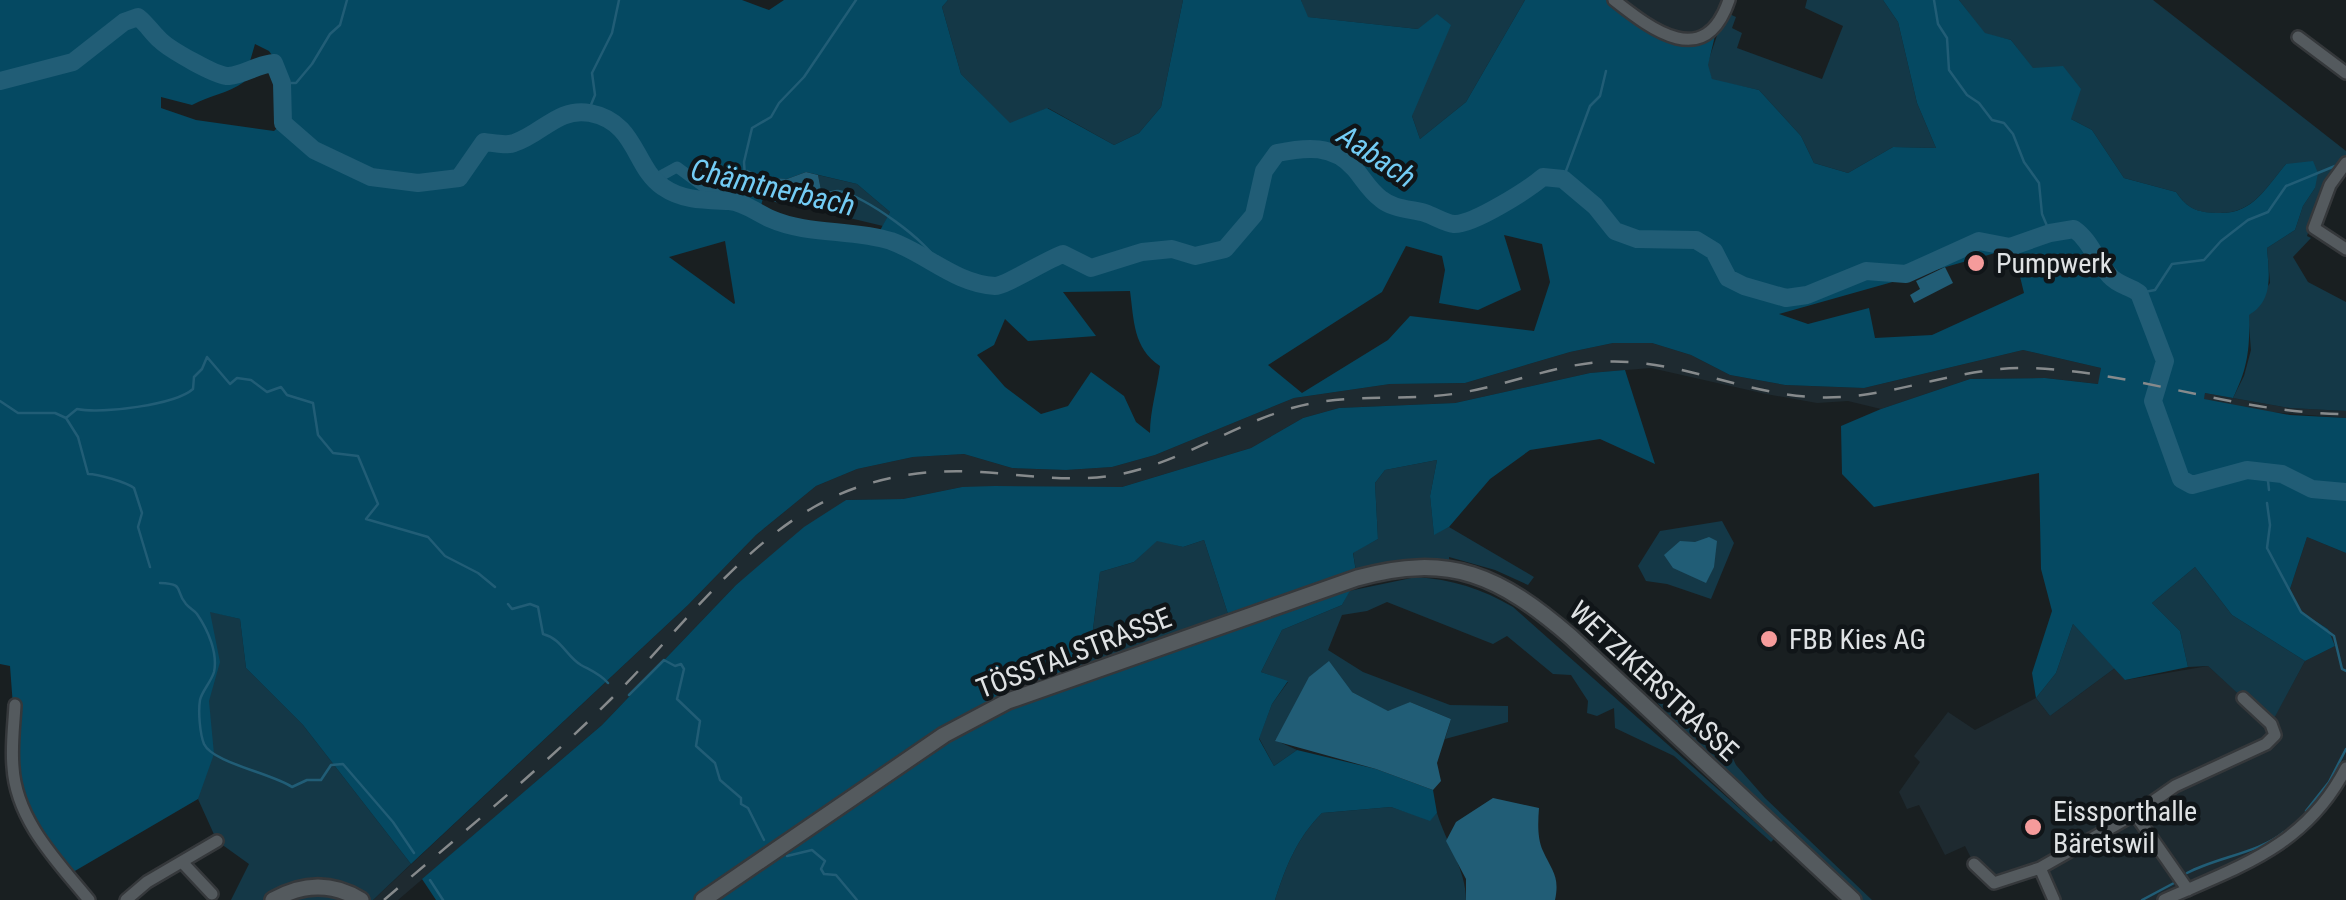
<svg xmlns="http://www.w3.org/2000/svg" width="2346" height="900" font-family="'Roboto Condensed',sans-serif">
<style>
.built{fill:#1e2a30}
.green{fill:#143847}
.forest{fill:#054962;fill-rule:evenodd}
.water{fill:#215d76}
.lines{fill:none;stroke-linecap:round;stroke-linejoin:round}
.stream{stroke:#215d76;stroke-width:2.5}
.canal{stroke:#215d76;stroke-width:11}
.river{stroke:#215d76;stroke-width:18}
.minor-casing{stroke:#35383b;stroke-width:16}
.secondary-casing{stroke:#35383b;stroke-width:20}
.minor{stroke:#545a5e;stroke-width:11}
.secondary{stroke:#545a5e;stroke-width:15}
.rail{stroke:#868a8c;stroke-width:2.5;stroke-dasharray:18 18;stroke-linecap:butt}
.poi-dot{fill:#f59b9b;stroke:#101518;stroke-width:4}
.labels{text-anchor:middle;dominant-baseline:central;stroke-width:9;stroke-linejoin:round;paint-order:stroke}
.poi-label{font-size:28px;fill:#dfe2e4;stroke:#101518;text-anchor:start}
.street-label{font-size:28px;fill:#dfe2e4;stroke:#101518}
.water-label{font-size:30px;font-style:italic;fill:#73ccf5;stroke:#101518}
</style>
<rect width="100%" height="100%" fill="#191f21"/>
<path class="built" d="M1614,0H1729L1719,23L1682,41Z
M1613,343H1652L1691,355L1730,375L1785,385L1864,388L2023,350L2101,368L2099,384L2045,378L1970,379L1881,409L1848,401L1817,403L1766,394L1651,368L1590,373L1455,403L1339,408L1303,418L1251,448L1122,487H962L903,499L846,500L736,585L602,725L398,900H373L688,605L756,535L816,486L857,469L913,457L964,454L1012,468L1066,470L1112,467L1155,455L1294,398L1390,384L1465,383L1570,352Z
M2205,393L2290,408L2346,411V418L2269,412L2203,400Z
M2307,537L2346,553V768L2302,829L2164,900H2054L2040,868L1994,883L1974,864L1965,846L1945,855L1919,805L1907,809L1899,792L1920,762L1914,756L1948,712L1975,730L2036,698L2050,716L2115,668L2126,680L2208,666L2271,723L2305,661L2335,646L2328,629L2301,612L2290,589Z"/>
<path class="green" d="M948,0H1183L1161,107L1139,133L1114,145L1048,108L1010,124L961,74L942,7Z
M1301,0H1525L1466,102L1420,139L1412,116L1418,29L1307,17Z
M1807,0H1883L1898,22L1917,103L1936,148L1893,147L1848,173L1814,163L1801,136L1759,90L1712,80L1707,65L1725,12L1736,17L1732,28L1742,33L1737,48L1822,79L1843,26L1805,8Z
M1959,0H2153L2346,151V159L2324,185L2307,236L2311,238L2293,257L2308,282L2346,302V411L2290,408L2233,398L2244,376L2251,350L2248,314L2270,283L2267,248L2295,230L2303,206L2315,188L2286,164C2265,189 2252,215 2216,213C2196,212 2188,209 2176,192L2124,178L2092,130L2071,119L2011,40L1985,34Z
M818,175L857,184L890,212L883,226L812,209L822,195Z
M1437,460L1430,496L1434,534L1449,527L1534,577L1528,585L1495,570L1449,557L1450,570L1357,578L1353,552L1378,539L1375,483L1385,470Z
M1722,521L1734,543L1711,599L1667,584L1646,581L1638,566L1660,531Z
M1157,540L1183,547L1204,540L1228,614L1089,663L1100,572L1134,562Z
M2195,567L2232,615L2305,661L2271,724L2208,666L2188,667L2180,631L2152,603Z
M1416,577C1451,579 1483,589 1513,607L1774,839L1771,842L1674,756L1615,728L1614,708L1597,716L1587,713L1588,701L1571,675L1553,674L1507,636L1493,644L1387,602L1367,611L1342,615L1328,650L1363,672L1450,705L1508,706V722L1445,739L1451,719L1410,702L1389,712L1352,692L1275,740L1297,750L1274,766L1259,738L1272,704L1288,682L1261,672L1282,630L1342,605L1349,591Z
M209,611L240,619L246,668L303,725L411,864L373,900H231L249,864L217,841L198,799Z
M2073,624L2115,668L2050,716L2036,698L2056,673Z
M1622,633L1721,733L1736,765L1765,798L1872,900H1863L1673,720L1646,690L1652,685L1644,665L1612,637Z
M1391,807L1430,820L1437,813C1446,843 1466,869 1466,900H1275C1286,866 1297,838 1322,813Z"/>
<path class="forest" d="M0,0H742L769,10L784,0H948L942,7L961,74L1010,123L1047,108L1114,145L1139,133L1161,107L1183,0H1301L1308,17L1418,29L1437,14L1451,25L1412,116L1420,139L1466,102L1525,0H1614L1682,41L1718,23L1708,65L1712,79L1759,90L1801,136L1814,163L1848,173L1893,147L1936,148L1917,103L1898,22L1883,0H1959L1985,33L2011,40L2033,68L2063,66L2081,89L2071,119L2092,130L2124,178L2176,192C2188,209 2196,212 2217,213C2252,215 2265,189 2286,164L2313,161L2318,173L2315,188L2303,206L2295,230L2267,248C2269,273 2274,301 2249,315C2250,348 2248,368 2233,398L2205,393L2204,399L2290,415L2346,418V553L2307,537L2290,589L2301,612L2328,629L2335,646L2305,661L2232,615L2195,567L2152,603L2180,631L2188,667L2125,680L2073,624L2056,673L2036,698L2032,673L2052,611L2041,569L2039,473L1874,507L1842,474L1841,426L1881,409L1970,379L2045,378L2098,384L2101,368L2023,350L1864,388L1785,385L1730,375L1691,355L1652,343H1613L1570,352L1465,383L1390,384L1294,398L1155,455L1112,467L1066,470L1012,468L964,454L913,457L857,469L816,486L756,535L688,605L411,864L303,725L246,668L240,619L210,612L220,662L209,701L214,754L198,799L68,875L20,799L10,666L0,664ZM255,44L269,51L291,82L285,120L274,131L196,120L161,108V97L192,105C210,95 227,94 244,82ZM806,172L857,184L890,212L876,238L785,226L759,214L768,178L787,179ZM1504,235L1542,244L1550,282L1534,331L1410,316L1388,340L1302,393L1268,365L1382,292L1406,246L1442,256L1445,270L1439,303L1478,310L1521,290ZM725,241L735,303L734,304L669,257ZM2013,248L2024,293L1932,335L1875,338L1869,308L1808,324L1779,314ZM1130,291C1134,320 1133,348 1160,366C1157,389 1150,411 1150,433L1136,422L1124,396L1091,372L1068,406L1041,414L1005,387L977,355L994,345L1005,319L1028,341L1096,336L1063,292Z
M1625,370L1655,464L1600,439L1530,450L1490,479L1449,527L1434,535L1430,496L1437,460L1385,470L1375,483L1378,539L1353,553L1357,578L1342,605L1282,630L1261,672L1288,681L1272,704L1259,739L1274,766L1297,750L1376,769L1433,790L1437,813L1430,821L1391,807L1322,813C1297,838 1286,866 1275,900H436L422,879L602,725L736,585L804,527L846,500L903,499L962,487L995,486L1122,487L1251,448L1303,418L1339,408L1455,403L1590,373ZM1204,540L1228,614L1089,662L1100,572L1134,562L1157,541L1183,547Z"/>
<path class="water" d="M806,172L818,175L822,195L812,209L770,201L759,188L761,177L787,179Z
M1945,267L1953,283L1914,303L1910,295L1920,289L1916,281Z
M1709,537L1717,541L1714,567L1706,583L1673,568L1664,555L1680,541L1695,542Z
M1329,661L1352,692L1388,711L1410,702L1451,719L1437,763L1441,781L1433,790L1376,769L1275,741L1309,677Z
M1493,798L1539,808C1538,822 1537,838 1543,851C1552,871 1560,876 1555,900H1466V879L1446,841L1456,822Z"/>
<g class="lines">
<path class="stream" d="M1934,0L1938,24L1947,38L1949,70L1967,95L1979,103L1992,120L2004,123L2013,134L2024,162L2039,183L2042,214L2050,233
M282,83H296L312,64L330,34L340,25L347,0
M588,112L595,95L592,73L612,33L619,0
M747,171L761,177
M1563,179L1590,106L1600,96L1606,71
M822,195C825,194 836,190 838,191C863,194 930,243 940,265
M747,206L744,162L752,128L771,117L779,103L804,77L856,0
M2139,293L2155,290L2172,264L2204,260L2221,241L2248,220L2268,212L2286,186L2335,166
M0,401L18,413H55L66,418L78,437L88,474C98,474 126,482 134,488L142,513L138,527L150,567
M66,418L77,409C101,414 175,405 193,389L194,377L202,369L207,357L230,384L237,378L251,380L267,392L281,387L287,395L313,403L318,435L333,453L358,456L378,504L366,519L428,537L445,556L478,573L495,587
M2267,472L2269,490
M2267,503L2270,525L2267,548L2301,612L2334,636L2342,669L2346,671
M160,583C186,584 174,590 186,604C189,608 194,610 197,614C208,630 218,653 214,672C211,682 202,691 200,700C198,712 200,734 204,744C213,763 271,773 292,787L307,780H321L331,765L343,764L393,822L414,853
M508,604L512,609L530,604L538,607L543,634C562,639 566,656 581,665C592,671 600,674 608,683
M629,695L664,660L675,666L681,664L684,669L677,699L700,721L696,746L715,763L720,780L741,798V804L748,808L764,840
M2306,811L2329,782L2346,749
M787,856L812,850L825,861L821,869L824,874L836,875L857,900
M2187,873C2217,857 2259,853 2284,832
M430,880L443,900
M2142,900L2174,883"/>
<path class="canal" d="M655,179L677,167L704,187L722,190L730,201"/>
<path class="river" d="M0,81L73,62L124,22L138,17C147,24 152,33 160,40C169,49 217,77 229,76C244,75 258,64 274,63L282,83L283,123L314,150L371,177L418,183L459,178L484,142C494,143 506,146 514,143C542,134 558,107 590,113C637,122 634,168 663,187C683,201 706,200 729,201C744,202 757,213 771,219C807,235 853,229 891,241C927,254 956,284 995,286C1005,286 1046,260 1063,254L1091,268L1142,252L1172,249L1195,256L1225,249L1254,215L1264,171L1277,153C1306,147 1333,144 1355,169C1364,180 1370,191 1381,199C1393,209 1410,209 1425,213C1434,216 1445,223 1454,224C1473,225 1529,189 1543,177L1563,179L1595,206L1615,231L1637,239L1696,240L1714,251L1728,278L1744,286L1786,298L1807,295L1866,271L1906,274L1979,241L2010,247L2050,233L2074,229C2091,241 2096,261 2110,276C2118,285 2129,286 2139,293L2165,361L2153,401L2181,479L2192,485L2247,470L2282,474L2312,489L2346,492"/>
<g class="minor-casing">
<path id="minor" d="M1614,0C1652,30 1705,71 1729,0
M2298,37L2346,73
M2346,163L2330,185L2314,228L2346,249
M15,705C14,725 11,746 13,767C16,820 57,861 89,900
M2135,814L2175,786L2266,744L2275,735L2271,724L2243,698
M182,862L212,894
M1974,864L1994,883L2040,868
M126,900L147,882L217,841
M2054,900L2040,868L2135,814L2188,890
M2164,900C2240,866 2305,847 2346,768"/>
</g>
<g class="secondary-casing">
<path id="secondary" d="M273,900C303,883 332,882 361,900
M703,900L944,735L1008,701L1357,578C1451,552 1500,576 1571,637L1853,900"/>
</g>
<use href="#minor" class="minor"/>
<use href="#secondary" class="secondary"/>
<path class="rail" d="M384,900C461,834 540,770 611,699C675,636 736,551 814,507C865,478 923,468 981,472C1024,475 1067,482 1110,476C1176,466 1229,426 1292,408C1344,393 1399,401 1453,394C1503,387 1550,366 1600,362C1674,357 1740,393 1812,397C1885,402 1953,367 2026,368C2132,370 2237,414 2346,414"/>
</g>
<g class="poi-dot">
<circle cx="1976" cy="263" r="10"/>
<circle cx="1769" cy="639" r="10"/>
<circle cx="2033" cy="827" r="10"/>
</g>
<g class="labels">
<g class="poi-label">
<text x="1996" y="263">Pumpwerk</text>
<text x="1789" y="639">FBB Kies AG</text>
<text x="2053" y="811">Eissporthalle<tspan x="2053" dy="32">Bäretswil</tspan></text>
</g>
<g class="street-label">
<text transform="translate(1074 653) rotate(-21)">TÖSSTALSTRASSE</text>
<text transform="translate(1654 681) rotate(43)">WETZIKERSTRASSE</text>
</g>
<g class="water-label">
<text transform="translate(1377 156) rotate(34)">Aabach</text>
<text transform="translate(773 187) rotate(13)">Chämtnerbach</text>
</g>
</g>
</svg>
